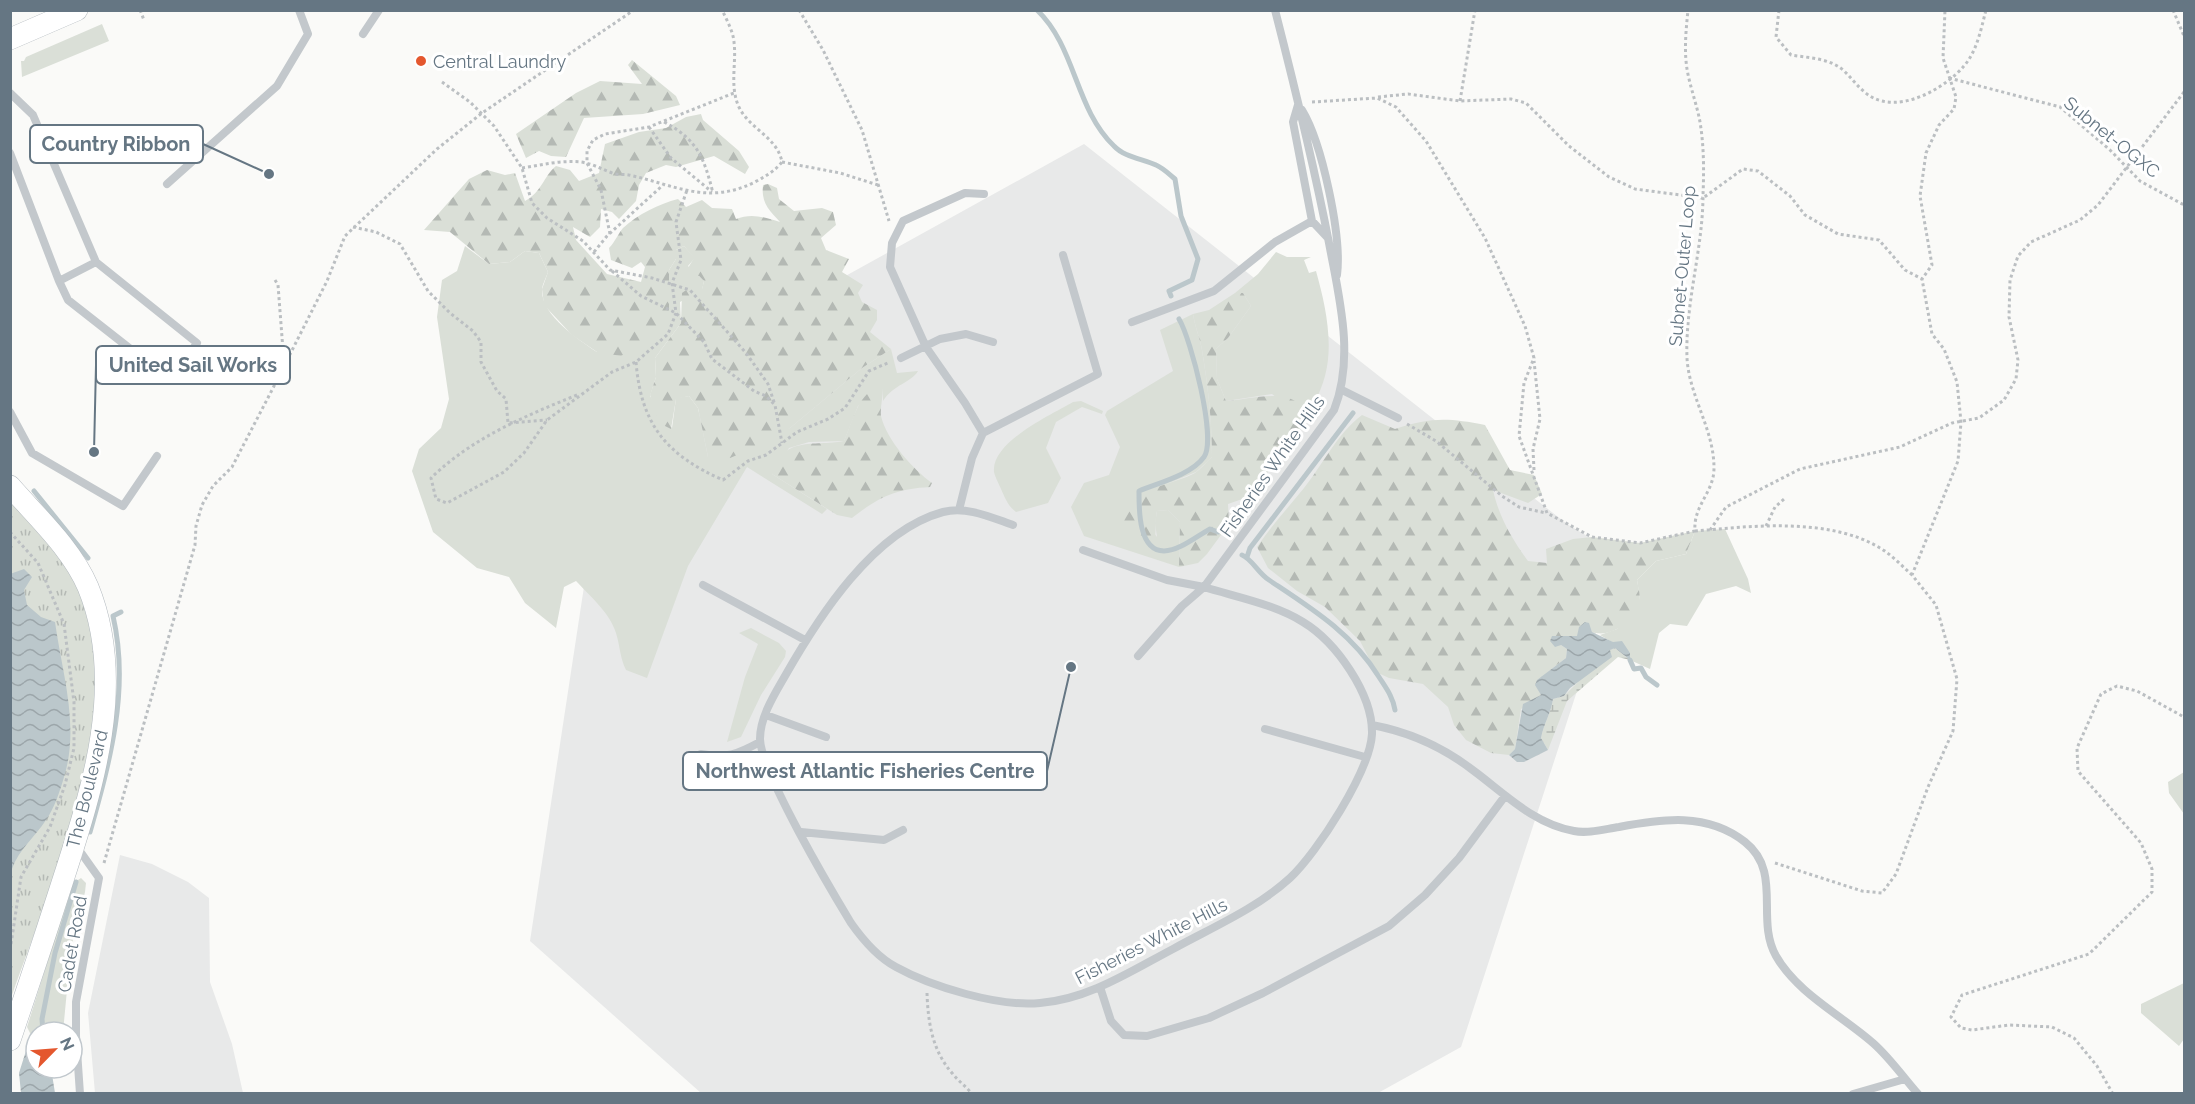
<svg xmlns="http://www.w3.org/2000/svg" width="2195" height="1104" font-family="Raleway,sans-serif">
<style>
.built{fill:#e8e9e9}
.green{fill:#dadfd7}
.forest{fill:url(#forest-firs)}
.wetland{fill:url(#wetland-marsh)}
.park{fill:url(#park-tufts)}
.water{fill:url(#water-waves)}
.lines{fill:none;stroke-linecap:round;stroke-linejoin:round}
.stream{stroke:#bbc7cb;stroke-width:5}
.secondary-casing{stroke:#b3babf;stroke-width:22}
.path{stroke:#bbbfc2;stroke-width:3;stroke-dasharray:3 3;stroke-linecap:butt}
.lane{stroke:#c3c8cc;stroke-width:8}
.secondary{stroke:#fff;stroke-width:21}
.poi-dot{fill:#e4572e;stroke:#fff;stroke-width:2}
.labels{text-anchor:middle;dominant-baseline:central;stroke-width:6;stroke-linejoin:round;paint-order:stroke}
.poi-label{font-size:18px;fill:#657683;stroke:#fff;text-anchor:start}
.street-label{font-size:18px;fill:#657683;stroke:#fff}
.leader{fill:none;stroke:#657683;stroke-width:2}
.callout-dot{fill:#657683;stroke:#fff;stroke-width:2}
.callout{fill:#fff;stroke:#657683;stroke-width:2}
.callout-label{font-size:20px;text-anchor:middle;font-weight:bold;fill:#657683}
</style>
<defs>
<pattern id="forest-firs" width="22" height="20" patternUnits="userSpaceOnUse" patternTransform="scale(1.5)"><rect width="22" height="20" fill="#dadfd7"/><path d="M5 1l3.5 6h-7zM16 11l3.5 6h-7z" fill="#b4b9b4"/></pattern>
<pattern id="wetland-marsh" width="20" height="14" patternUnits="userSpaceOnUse" patternTransform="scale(1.5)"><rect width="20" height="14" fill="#dadfd7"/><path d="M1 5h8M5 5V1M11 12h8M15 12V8" fill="none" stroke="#b4b9b4"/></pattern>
<pattern id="park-tufts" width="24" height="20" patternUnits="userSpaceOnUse" patternTransform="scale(1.5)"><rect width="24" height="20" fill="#dadfd7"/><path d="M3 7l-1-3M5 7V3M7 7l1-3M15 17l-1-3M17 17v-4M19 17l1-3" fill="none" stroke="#b4b9b4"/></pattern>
<pattern id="water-waves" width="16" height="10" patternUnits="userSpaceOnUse" patternTransform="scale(1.5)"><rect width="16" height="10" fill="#bbc7cb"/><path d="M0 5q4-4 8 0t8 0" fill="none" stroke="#9ca6aa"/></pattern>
</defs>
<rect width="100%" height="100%" fill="#fafaf8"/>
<path class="built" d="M1084,144L1567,524L1621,556L1461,1047L1378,1093H701L530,941L594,521L822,289Z
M120,855L152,864L188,882L209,898L210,982L232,1044L243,1093H95L88,1013Z"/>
<path class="green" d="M102,24L109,41L22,77L21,61H24L26,57Z
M465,246L489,264L510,262L525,251L539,253L548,272C546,278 542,285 542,290C541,315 579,340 597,352L669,319V270L676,259V250L684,246L695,258L688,266L704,281L702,290L680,302L681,323L655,358L656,377L650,396L672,428L676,398L689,396L698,408L708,457L790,428L862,368L891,349L897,373L918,371C911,383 894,384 883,401V388L858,406L844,441L809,442L789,448L772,474L827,509L822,514L747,467L688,566L647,678L626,670C620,658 620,646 616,633C610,613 590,596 576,581L564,587L556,628L525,603L509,577L477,568L433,532L412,471L419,449L441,428L449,399L437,317L442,280L457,271Z
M1276,252L1287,257H1311L1304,260L1309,273L1316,271C1325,303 1334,343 1325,376C1320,395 1309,413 1300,431L1303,419L1272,394L1226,401L1217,379L1216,349L1228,338L1251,306L1243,293H1235L1258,274Z
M1193,314C1195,327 1200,338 1202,350C1208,386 1212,421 1212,457L1196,472L1130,499L1157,537L1155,523L1157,511L1168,510L1180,522L1179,567L1084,536L1071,507L1084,483L1109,475L1120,447L1105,415L1107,411L1173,371L1160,330Z
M1081,401L1103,411L1102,414L1082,407L1056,422L1046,448L1061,478L1048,503L1016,512C1008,506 1005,498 1001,489C999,484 995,477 994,472C991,442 1051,415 1073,402Z
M1725,529L1748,579L1751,593L1736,586L1706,594L1687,626L1670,624L1659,633L1650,669L1630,660V653L1600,635L1617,629L1640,599L1637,580L1656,561L1686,554L1695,531Z
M751,628L779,643L786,651L785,657L761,695L741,737L727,742L745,677L758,644L739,633Z
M2184,772V814L2169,793L2168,782Z
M81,878L86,883L85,892L71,948L63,1032H36V1037L31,1035L27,1027L72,884Z
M2184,983V1039L2179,1046L2141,1013V1004Z"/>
<path class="forest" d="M632,60L676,96L680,105L643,114L584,118L566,157L551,156L539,151L526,158L516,134L576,93L600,81L642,84L628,65Z
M701,114L703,120L739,151L749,167L745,174L714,156L676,167L666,165L646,173L639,185L636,201L619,219L612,212L601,209L600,227L590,237L573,227L576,240L607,274L641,282L645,267L641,262L632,268L611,260L609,248C615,242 618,234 623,228C638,214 659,204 678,199L686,207L702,200L712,208L732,209L736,219C751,213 765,217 780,222C769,210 761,203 763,185L768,184L777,188L779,199L794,211L822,208L833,212L836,225L821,238L826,250L849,259L842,272L863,285L858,293L862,302L877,310V320L870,332L891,349L862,368L790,428L770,441L730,458L708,457L698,408L689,396L676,399L671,429L659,423L650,395L656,377L655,358L681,323L682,293L693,285L702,289L704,281L699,276L685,273L694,258L684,246L676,250V259L669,270V320L661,334L621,356L597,352L572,335L544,305L542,289L548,272L539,253L525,251L510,262L489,264L450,232L424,230L469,179L487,170L505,175L515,173L525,201C542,192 543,177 556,166L570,170L579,181L599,173L605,144L639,132L666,128L686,117Z
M1235,293H1243L1251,306L1228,338L1216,349L1217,379L1226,401C1252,399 1316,380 1300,431L1248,497L1228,504L1229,524L1207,554L1198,563L1179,567L1180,522L1168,510L1157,511C1154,524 1158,535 1152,546L1144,548L1111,518C1114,495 1175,484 1195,473C1201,469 1206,462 1212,457C1212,421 1208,386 1202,350C1200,338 1195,327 1193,314L1209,310Z
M877,386L883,388C883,397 880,408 881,416C887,441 913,469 932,483L930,487C895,489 879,497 852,518L837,515L772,474C784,435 812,447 844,441C853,420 857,398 877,386Z
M1362,415L1395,429C1431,417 1449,418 1485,425L1510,470L1534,475L1542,494L1528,503L1493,490C1499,517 1512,539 1528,561L1547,563L1546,549L1573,539L1592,537L1640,543L1695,531L1686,554L1656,561L1637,580C1638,586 1640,594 1640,600C1638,619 1611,639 1592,632L1590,627L1578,636L1561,637V645L1567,649L1566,658C1554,668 1535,677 1541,695L1521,709L1515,749L1509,755L1491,753L1466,740L1454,725L1448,707L1423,684L1389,678L1376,672L1360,641L1325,607L1297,591L1268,568L1257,547C1271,526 1288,508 1304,488C1324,463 1336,435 1362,415Z"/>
<path class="wetland" d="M1615,648L1630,660L1618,657L1567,701L1548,750L1541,738C1544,723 1551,713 1553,699L1564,696L1610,650Z"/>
<path class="park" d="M11,502C33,528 60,553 76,584C134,701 50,885 11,998Z"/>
<path class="water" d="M24,569L32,577L24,590L27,605L41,617L55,622C62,673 80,726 64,777C60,791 54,809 46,820C35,837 19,849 12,869C9,878 13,909 11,924L10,574Z
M1585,622L1589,623L1592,632L1613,642L1622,641L1630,653V660L1615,648L1610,650L1612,657L1570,688L1564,696L1553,699C1551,713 1544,723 1541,738L1548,750L1524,762H1517L1509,755L1515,749L1523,704L1541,695L1535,685L1537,680L1566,658L1567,649L1561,645L1555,647L1550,641L1552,636H1577L1579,627Z
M31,1035L36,1037V1068H51L55,1093H21L19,1073Z"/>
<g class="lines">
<path class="stream" d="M1037,10C1076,47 1075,109 1114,146C1124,157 1143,159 1156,165C1163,168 1169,174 1175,179L1181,216L1198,259L1192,280L1169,291L1171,296
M1179,319C1191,339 1217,439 1204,457C1191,475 1158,483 1139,491C1139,508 1138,551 1164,551C1179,551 1197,536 1210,529L1218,532
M34,491L88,558
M1242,555C1252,559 1258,573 1269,580C1311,608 1352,633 1379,677C1386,688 1393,697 1395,710
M1247,557L1250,548L1353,413
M1630,660L1634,669L1641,668L1646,677L1657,685
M90,832C110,761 130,689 113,616L121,612
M43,1032L42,1019L55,953L76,882"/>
<g class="secondary-casing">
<path id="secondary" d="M10,39L77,10
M10,486C37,517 72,549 88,587C127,682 93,787 63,880C46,933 28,987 10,1040"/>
</g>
<path class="path" d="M140,10L144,20
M799,10L823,50L862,130L889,221
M1779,10L1776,37L1791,55C1809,58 1829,58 1843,70C1856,82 1864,97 1882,101C1910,108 1947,86 1964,66C1977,51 1981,29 1986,10
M2173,10L2184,36
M1949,78L2060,107L2110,150L2140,181L2184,205
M442,82L470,102L494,126L522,168L532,203L547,218L583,241L610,270L652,278L690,290L746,353L768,384L775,405
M1378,97L1408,94L1460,101L1511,99L1526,103L1569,146L1609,177L1635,189L1703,198L1743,169L1758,171L1790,196L1805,215L1838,234L1879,240L1905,270L1922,279
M1460,101L1475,10
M1312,102L1377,98L1396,107L1426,141L1485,238L1525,326L1534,358L1524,383L1519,436L1547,513L1592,537L1640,543L1695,531C1693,505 1714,493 1714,468C1714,429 1689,396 1687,358C1685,303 1703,249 1703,195C1704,171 1704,146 1700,122C1697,105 1690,87 1687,69C1684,50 1686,30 1688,10
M664,122C698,140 704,158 713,193
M649,127L671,158L712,192
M782,162L840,173L878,185
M522,168C542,165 561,160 581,162C594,164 603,170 615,174C620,175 625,174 629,175C675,185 706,205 753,183C764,177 774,172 782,162C777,136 748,129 738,105C729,82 738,59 733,36C731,28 726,18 722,10
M353,227L376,232L400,244L428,291L450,313L473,331L481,342V362L497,391L506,399L508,423L547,420
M610,234L601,190L587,163V151L593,140L605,134L649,127L734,93
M594,252L607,236L663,185
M612,271L641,296L676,313L704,342L712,359L754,391L766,396L775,405L782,443
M275,280L278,285L284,363
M636,362C641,424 666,455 723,480L748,461L766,455L797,432L828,419L845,408L869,371L890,362
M577,395C525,416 472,438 431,478L436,499L447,503L504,472L524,453L547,420L612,372L636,362L668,334L676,313L672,283L681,260L676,222L687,190
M1407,424L1436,441L1502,496L1519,507L1546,513
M1534,470L1533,449L1540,419L1534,361
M1766,526L1775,507L1784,499
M1710,530L1726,507L1800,469L1900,447L1952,423L1979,418L2004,400L2016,379L2018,360L2009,317L2010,280L2018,256L2031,242L2080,220L2098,205L2184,92
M1695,531C1752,526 1829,517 1880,548C1892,555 1902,566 1912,575
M10,532L38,563L64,624L74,702V748L65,785L50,827L21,877L10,951
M104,863L195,545L196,526L202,505L213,486L232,467L272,390L327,281L345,236L437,149L482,113L634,10
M1775,863L1862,891L1882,893L1896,874L1928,787L1953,731L1957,679L1936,605L1912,575L1958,461L1961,422L1957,382L1944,349L1932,334L1922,279L1932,265L1920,196L1926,153L1939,125L1954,109L1956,97L1943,58L1945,10
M927,993C928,1022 932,1050 952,1073C958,1081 966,1086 972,1094
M34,1031L57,1032
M2113,1094L2097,1066L2074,1038L2052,1027L2009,1025L1972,1030L1961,1028L1951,1017L1962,995L2089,954L2152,892V869L2141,843L2078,771L2077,748L2101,694L2117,686L2137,691L2184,717"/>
<path class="lane" d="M363,34L379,10
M10,93L33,115L96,262L59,281L10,153
M1298,105L1293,122L1312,221L1327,237
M1302,110C1322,143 1342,236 1337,275
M167,184L277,86L308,34L299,10
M59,281L68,300L170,380L197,343L96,262
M1132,322L1214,291L1275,242L1312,221
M901,358L940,339L966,334L993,342
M1342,390L1398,418
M10,412L32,453L123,506L157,456
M983,433L965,403L926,347L890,267L892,243L903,221L965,193L984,194
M959,510L972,458L983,433L1098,374L1063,255
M1013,525C990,517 967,506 943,512C873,531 818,618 785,676C774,695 760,717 760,739C761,772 831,890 851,923C863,940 877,957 896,967C932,987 999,1007 1040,1003C1089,999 1131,971 1173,949C1213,927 1256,909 1290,878C1317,853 1370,771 1372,734C1373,694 1336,642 1303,622C1274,604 1236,597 1204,587L1182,606L1138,656
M1083,550L1167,580L1204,587L1334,410C1355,357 1339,297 1329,243C1314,165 1295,88 1275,10
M703,585L805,640
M766,715L826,737
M1372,725C1410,732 1443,747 1474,771C1505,794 1534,824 1574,831C1588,834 1605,829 1619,827C1662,819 1707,812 1745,842C1783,872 1755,919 1776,956C1797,993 1841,1015 1873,1043C1890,1058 1903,1077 1918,1094
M1265,729L1365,757
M701,754C728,758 736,755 760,742
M801,832L884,840L903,830
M77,847L99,878L76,1002V1036L80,1094
M1100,987L1111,1021L1124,1035L1147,1036L1209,1018L1263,993L1389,926L1425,895L1459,858L1505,796
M1853,1094L1905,1079"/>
<use href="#secondary" class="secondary"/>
</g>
<circle class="poi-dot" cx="421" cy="61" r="6"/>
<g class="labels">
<g class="poi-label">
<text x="433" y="61">Central Laundry</text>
</g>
<g class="street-label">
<text transform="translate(2112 137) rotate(39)">Subnet-OGXC</text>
<text transform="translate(1682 266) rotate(-85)">Subnet-Outer Loop</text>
<text transform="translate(1272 466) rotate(-55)">Fisheries White Hills</text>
<text transform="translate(87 789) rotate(-76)">The Boulevard</text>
<text transform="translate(1151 941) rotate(-27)">Fisheries White Hills</text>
<text transform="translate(72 944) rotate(-80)">Cadet Road</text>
</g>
</g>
<path class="leader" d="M269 174L203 144M94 452L96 365M1071 667L1047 771"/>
<g class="callout-dot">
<circle cx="269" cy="174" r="6"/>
<circle cx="94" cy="452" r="6"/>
<circle cx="1071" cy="667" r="6"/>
</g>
<g class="callout">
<rect x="30" y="125" width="173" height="38" rx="6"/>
<rect x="96" y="346" width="194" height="38" rx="6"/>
<rect x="683" y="752" width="364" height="38" rx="6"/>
</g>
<g class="callout-label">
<text x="116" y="151">Country Ribbon</text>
<text x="193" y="372">United Sail Works</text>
<text x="865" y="778">Northwest Atlantic Fisheries Centre</text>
</g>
<rect width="2195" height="1104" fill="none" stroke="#657683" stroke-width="24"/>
<g transform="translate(54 1050) rotate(65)"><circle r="28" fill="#ffffff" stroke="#c1c8cd" stroke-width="1.5"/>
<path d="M0-4.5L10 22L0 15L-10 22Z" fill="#e4572e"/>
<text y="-9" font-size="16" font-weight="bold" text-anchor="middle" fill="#657683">N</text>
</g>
</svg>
